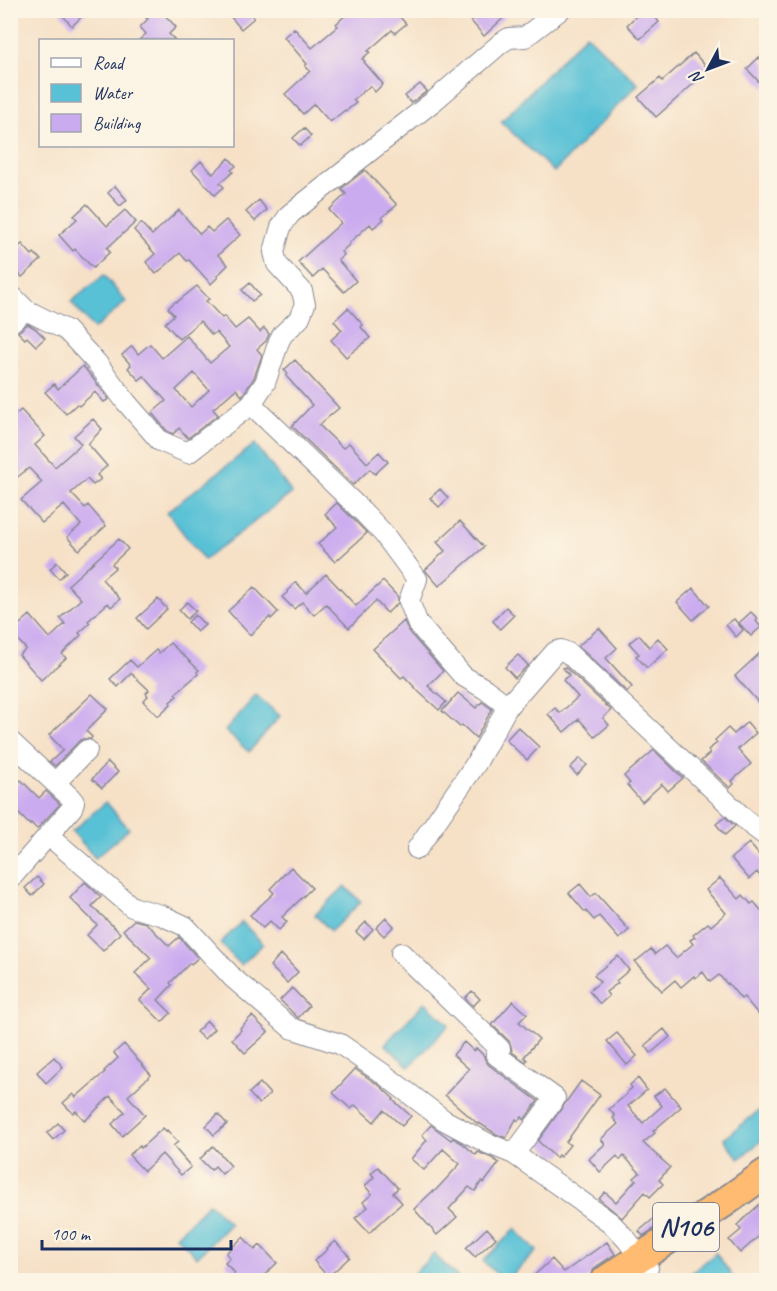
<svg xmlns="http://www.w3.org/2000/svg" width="777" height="1291" font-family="Caveat,sans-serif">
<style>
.water{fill:#59c1d6;stroke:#3a789a;stroke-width:1.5}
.building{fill:#cbabef;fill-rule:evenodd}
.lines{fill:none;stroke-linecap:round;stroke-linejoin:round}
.minor-casing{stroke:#888892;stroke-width:22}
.highway-casing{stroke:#888892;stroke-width:32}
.minor{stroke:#fff;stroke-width:20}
.highway{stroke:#febb71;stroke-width:28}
.labels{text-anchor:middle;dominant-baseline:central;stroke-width:4.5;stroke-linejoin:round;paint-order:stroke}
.shield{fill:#fcf5e5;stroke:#5e6a86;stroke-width:1.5}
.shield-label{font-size:27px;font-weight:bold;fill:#1b2f5e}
</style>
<rect width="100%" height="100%" fill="#fcf5e5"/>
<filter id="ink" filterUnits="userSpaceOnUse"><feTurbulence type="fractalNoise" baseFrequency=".0167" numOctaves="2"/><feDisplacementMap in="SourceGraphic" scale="12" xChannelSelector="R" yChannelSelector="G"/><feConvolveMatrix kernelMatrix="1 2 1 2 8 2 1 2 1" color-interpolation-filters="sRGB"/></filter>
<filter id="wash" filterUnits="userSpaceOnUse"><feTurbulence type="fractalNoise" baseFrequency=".008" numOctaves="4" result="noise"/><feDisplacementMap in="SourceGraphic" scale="24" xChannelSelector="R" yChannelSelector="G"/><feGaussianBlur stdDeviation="1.35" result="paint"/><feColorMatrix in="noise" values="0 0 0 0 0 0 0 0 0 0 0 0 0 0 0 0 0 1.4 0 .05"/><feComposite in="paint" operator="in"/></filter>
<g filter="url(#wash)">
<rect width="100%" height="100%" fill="#f6e1c7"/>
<path class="water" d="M586,34L638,84L554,172L501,122Z
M104,275L126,302L94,329L71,302Z
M255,444L292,493L204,560L167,512Z
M256,695L280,716L249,752L225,731Z
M106,802L129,829L95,858L72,831Z
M345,886L361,902L331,931L315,915Z
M242,922L263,944L241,965L220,943Z
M425,1002L449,1025L409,1067L385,1044Z
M766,1105V1137L739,1159L724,1139Z
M209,1203L230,1224L197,1257L176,1236Z
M515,1229L537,1251L507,1280H503L483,1261Z
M716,1253L735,1280H683Z
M434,1254L460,1280H407Z"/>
<g id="blocks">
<path class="building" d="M58,10H89L72,26Z
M154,10H160L176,27L169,34L175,40H139L146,34L140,27L148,19L146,18Z
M225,10H247L254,18L241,29Z
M351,10L356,15L361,10H394L406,24L395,33L392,30L368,51L370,52L362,59L365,61L364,62L383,84L375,92L370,86L353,100L356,103L346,111L345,110L330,122L314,104L303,114L285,94L310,71L305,66L307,64L284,37L294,28L312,48L338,26L336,24Z
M465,10H512L484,36L471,21L473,19Z
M631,10H649L659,22L640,39L627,25L636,16Z
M694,53L709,70L656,117L638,97L660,78L662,81Z
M759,57L766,65V89L747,69Z
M420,84L427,91L411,103L405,96Z
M304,128L311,136L300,146L293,138Z
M229,158L236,166L231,170L233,172L220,183L224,187L215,195L192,170L201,161L213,174Z
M365,170L397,205L382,217L384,219L373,228L370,224L349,243L350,244L341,252L344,255L338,260L356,281L344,292L322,269L313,278L298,262L341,223L329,210L346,194L341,189Z
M115,186L127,200L120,206L108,193Z
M259,200L267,210L255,221L246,212Z
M87,204L107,226L125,210L136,222L107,248L110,252L93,268L75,249L73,251L59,235L77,219L74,216Z
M179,210L200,234L207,227L212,232L226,220L240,235L218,255L228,265L217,276L218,277L211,284L189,260L187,261L180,253L156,274L146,262L155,254L134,230L141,223L152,235Z
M22,244L32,255L34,253L41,260L22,277L10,265V254Z
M250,283L260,295L252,301L242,290Z
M197,286L209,299L206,301L222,318L224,316L235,329L248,319L260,332L264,328L269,334L266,341L257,349L262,355L254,378L242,396L236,389L213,409L218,415L188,438L179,428L173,434L167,431L152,413L166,401L144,376L139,380L128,368L131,365L122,355L132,346L138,354L150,344L162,358L187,336L210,363L229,347L216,332L212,335L200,321L179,339L165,323L174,315L168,308L176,301L177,302ZM194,373L209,390L191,407L176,390Z
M348,308L363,325L361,327L370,338L346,357L331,340L342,330L334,321Z
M28,324L36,329L45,338L36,346L27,337L25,339L18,332Z
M295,360L339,408L319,425L343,448L349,443L367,463L379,452L388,462L375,474L370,469L353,485L292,426L312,405L286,376L288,374L284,370Z
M83,366L109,399L104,402L95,392L79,406L77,404L66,414L45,392L54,384L58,389Z
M21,410L45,436L35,445L55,467L81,444L74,436L93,419L102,429L88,444L107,466L97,475L101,479L93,485L87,479L71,493L85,508L88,505L106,526L79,550L67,537L81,525L64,505L42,523L21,500L42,482L29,468L10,483V419Z
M440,489L448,498L439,507L430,498Z
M337,503L367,533L335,562L318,544L337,527L325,514Z
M460,521L484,547L439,586L425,570L445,551L437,542Z
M119,539L128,549L112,564L115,568L102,579L120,599L111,607L108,603L88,621L90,623L79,633L81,635L62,654L66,658L41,680L19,655L26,649L11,632L30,615L50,638L65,624L60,618L81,599L68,585Z
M57,562L66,572L59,579L50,569Z
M326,574L356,606L383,581L398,597V603L387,613L376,601L349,628L326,604L314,615L302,602L294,609L282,597L288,592L287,591L296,582L306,593Z
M254,587L278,612L271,619L270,617L250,635L228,611Z
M693,588L709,606L693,620L677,602Z
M158,599L167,609L146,629L137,618Z
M187,602L196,611L187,619L179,610Z
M506,607L514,615L500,629L493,621Z
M751,612L758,619L756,621L761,627L751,636L739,623Z
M195,615L205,625L197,632L188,622Z
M734,619L743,630L736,637L726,625Z
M404,621L409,632L443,671L428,686L446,702L439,710L420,693L404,676L401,678L373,649Z
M599,628L617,648L606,658L632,687L627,692L578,646Z
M639,635L649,647L658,638L668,649L647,668L636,656L639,654L629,643Z
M170,643L199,670L197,672L198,674L175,694L177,696L170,702L171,704L158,716L143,701L148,696L146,693L149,690L131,673L118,687L110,679L130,660L137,667L156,650L159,653Z
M760,653L766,660V711L735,676Z
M518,655L528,665L515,678L505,667Z
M565,667L611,710L603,718L609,725L595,737L579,719L564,732L548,714L555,708L560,713L578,697L563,680L569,675L563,668Z
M458,693L476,708L482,702L492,709L476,738L462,725L460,727L442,711Z
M92,694L108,709L86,731L92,737L91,739H83L79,741L55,766L50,762L63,750L49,735Z
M747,722L756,733L738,749L751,764L732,781L734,784L730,788L701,761L710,753L708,750L717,743L715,740L728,728L734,734Z
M518,727L539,747L527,760L506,740Z
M654,750L683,778L668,791L662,784L642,802L627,785L630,783L624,776Z
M580,758L587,765L577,775L570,768Z
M108,762L118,772L102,788L92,779Z
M21,780L39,798L46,791L60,804L37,829L31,823L30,825L18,813L16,815L10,810V790Z
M725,817L735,826L725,835L716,824Z
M749,843L766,863V884L757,872L749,879L731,858Z
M291,867L312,888L282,917L287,922L279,930L270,921L263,928L250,915L274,893L270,889Z
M37,877L44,884L32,896L25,888Z
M720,878L739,899L743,895L751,904L754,902L766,916V1020L760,1013L758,1014L744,997L741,999L728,983L727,984L719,975L710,982L703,972L695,978L694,976L681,987L675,980L662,991L635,962L651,949L655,954L665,946L676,958L693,944L690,940L695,937L693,935L708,923L711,926L726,913L706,890Z
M85,882L101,897L92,906L120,933L103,951L87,935L97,925L70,898Z
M580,884L591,897L596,893L629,930L619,939L599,916L594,920L586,911L585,912L569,893Z
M386,918L394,926L384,936L376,928Z
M134,920L146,923L169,946L179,937L198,958L191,964L190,963L170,983L172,985L158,1000L171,1013L162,1022L140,1000L151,989L135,973L151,958L123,930Z
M366,922L373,929L364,939L356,932Z
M281,954L298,972L287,983L270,966Z
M618,956L629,970L616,981L618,983L606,992L609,996L600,1004L589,991L600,982L594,975Z
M292,988L309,1006L298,1018L280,1000Z
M472,991L480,999L473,1006L465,998Z
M513,1001L527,1014L519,1022L539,1039L524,1057L527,1060L526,1062L512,1052L511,1046L509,1041L492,1025Z
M252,1016L268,1032L245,1053L232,1039L241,1030L240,1028Z
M207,1021L214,1029L204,1039L196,1032Z
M664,1029L670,1037L651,1053L645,1045Z
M617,1033L637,1056L627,1065L607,1041Z
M464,1042L474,1051L476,1048L484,1056L485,1060L489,1065L538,1101L524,1120L522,1117L518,1121L516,1119L506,1138L496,1134L479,1123L478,1124L445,1095L469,1069L453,1055Z
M124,1044L151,1075L128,1096L145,1115L122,1136L112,1124L125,1112L110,1096L85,1121L76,1111L73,1113L63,1103L73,1094L76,1097L105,1072L104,1071L118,1058L114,1053Z
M54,1057L63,1067L46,1083L37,1072Z
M355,1069L380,1086L394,1099L393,1100L411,1116L402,1126L384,1110L374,1122L355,1105L351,1109L333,1093Z
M638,1078L647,1090L628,1106L643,1123L662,1106L654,1096L665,1088L681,1107L653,1131L655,1133L643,1143L670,1167L659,1180L663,1184L650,1197L645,1192L622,1218L599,1199L605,1192L616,1202L636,1180L634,1178L640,1173L624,1156L620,1160L617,1156L600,1172L589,1159L605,1144L601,1139L618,1124L613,1118L615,1116L609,1109L627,1094L626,1093L632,1088L630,1085Z
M581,1081L600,1095L566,1142L570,1145L560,1157L558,1155L556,1158L538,1141Z
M260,1083L270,1094L259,1104L249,1093Z
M218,1114L227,1124L214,1135L206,1126Z
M58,1123L64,1130L53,1140L47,1133Z
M431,1125L451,1140L453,1138L462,1143L476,1155L478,1152L492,1158L499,1163L484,1183L482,1181L475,1191L469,1187L449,1209L457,1217L437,1235L414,1209L433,1191L434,1192L460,1164L443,1149L424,1170L411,1159L427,1140L422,1135Z
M163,1128L166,1131L167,1130L178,1142L173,1146L191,1167L181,1175L162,1154L144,1171L129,1155L140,1146L141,1148Z
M213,1146L231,1166L222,1174L215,1166L211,1170L200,1159Z
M378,1167L398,1188L393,1193L402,1203L369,1233L355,1218L368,1207L363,1202L372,1194L365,1186L374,1177L371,1173Z
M761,1203L766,1209V1230L740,1253L729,1240L741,1230L737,1225Z
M663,1211L669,1219L643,1236L639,1231Z
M487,1228L496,1238L475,1257L466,1248Z
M243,1237L255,1250L260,1245L277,1263L258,1281H227L235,1273L225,1263L230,1258L226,1253Z
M335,1241L350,1257L328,1277L314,1261L328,1249L327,1248Z
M607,1242L615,1254L597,1266L592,1272L590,1276L584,1281H528L552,1259L564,1272Z"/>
</g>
</g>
<g filter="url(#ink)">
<use href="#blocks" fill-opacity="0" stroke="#888892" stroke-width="1.5"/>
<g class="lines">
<g class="minor-casing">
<path id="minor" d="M10,294L26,310L66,330L97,363L126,402L160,441L188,453L251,404L265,383L279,341L283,334L299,319L305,304L302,291L277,264L274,252L281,227L290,214L435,100L501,43L509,38L525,37L560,10
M10,323L26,310
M251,404L365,514L383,533L417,579L409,601L418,624L463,676L485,689L508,706
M10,741L70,797L74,802L72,808L10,879
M55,783L87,750
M48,835L132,907L161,915L185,926L233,978L291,1028L340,1044L382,1073L444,1120L487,1143L514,1154L564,1189L611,1223L627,1240L648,1268
M417,849L477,762L508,706L555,652L561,650L568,653L750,824L766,836
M401,953L500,1049L496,1055L555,1098L514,1154"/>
</g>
<g class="highway-casing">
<path id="highway" d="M606,1280L725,1202L766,1173"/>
</g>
<use href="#minor" class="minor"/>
<use href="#highway" class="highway"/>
</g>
</g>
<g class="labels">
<rect class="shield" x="653" y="1203" width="66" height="48" rx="4.5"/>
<g class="shield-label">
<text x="686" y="1227">N106</text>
</g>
</g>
<rect width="777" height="1291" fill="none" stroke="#fcf5e5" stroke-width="36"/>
<rect x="39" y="39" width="195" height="108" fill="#fcf5e5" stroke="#a2a6af" stroke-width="1.5"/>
<rect x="51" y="58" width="30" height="9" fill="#ffffff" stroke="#a2a6af" stroke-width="1.5"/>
<text x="93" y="69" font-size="18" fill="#1b2f5e">Road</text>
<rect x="51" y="84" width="30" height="18" fill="#59c1d6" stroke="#a2a6af" stroke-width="1.5"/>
<text x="93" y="99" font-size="18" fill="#1b2f5e">Water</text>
<rect x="51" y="114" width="30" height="18" fill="#cbabef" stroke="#a2a6af" stroke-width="1.5"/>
<text x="93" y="129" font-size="18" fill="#1b2f5e">Building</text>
<g transform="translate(708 69) rotate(229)" stroke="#fcf5e5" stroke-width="4.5" paint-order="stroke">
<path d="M0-4.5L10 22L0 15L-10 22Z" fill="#1b2f5e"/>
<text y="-9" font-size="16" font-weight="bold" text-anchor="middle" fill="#1b2f5e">N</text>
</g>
<path d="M42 1240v9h189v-9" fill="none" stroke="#1b2f5e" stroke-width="3"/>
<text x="51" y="1240" font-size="18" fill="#1b2f5e" stroke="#fcf5e5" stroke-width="4.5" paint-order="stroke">100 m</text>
</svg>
